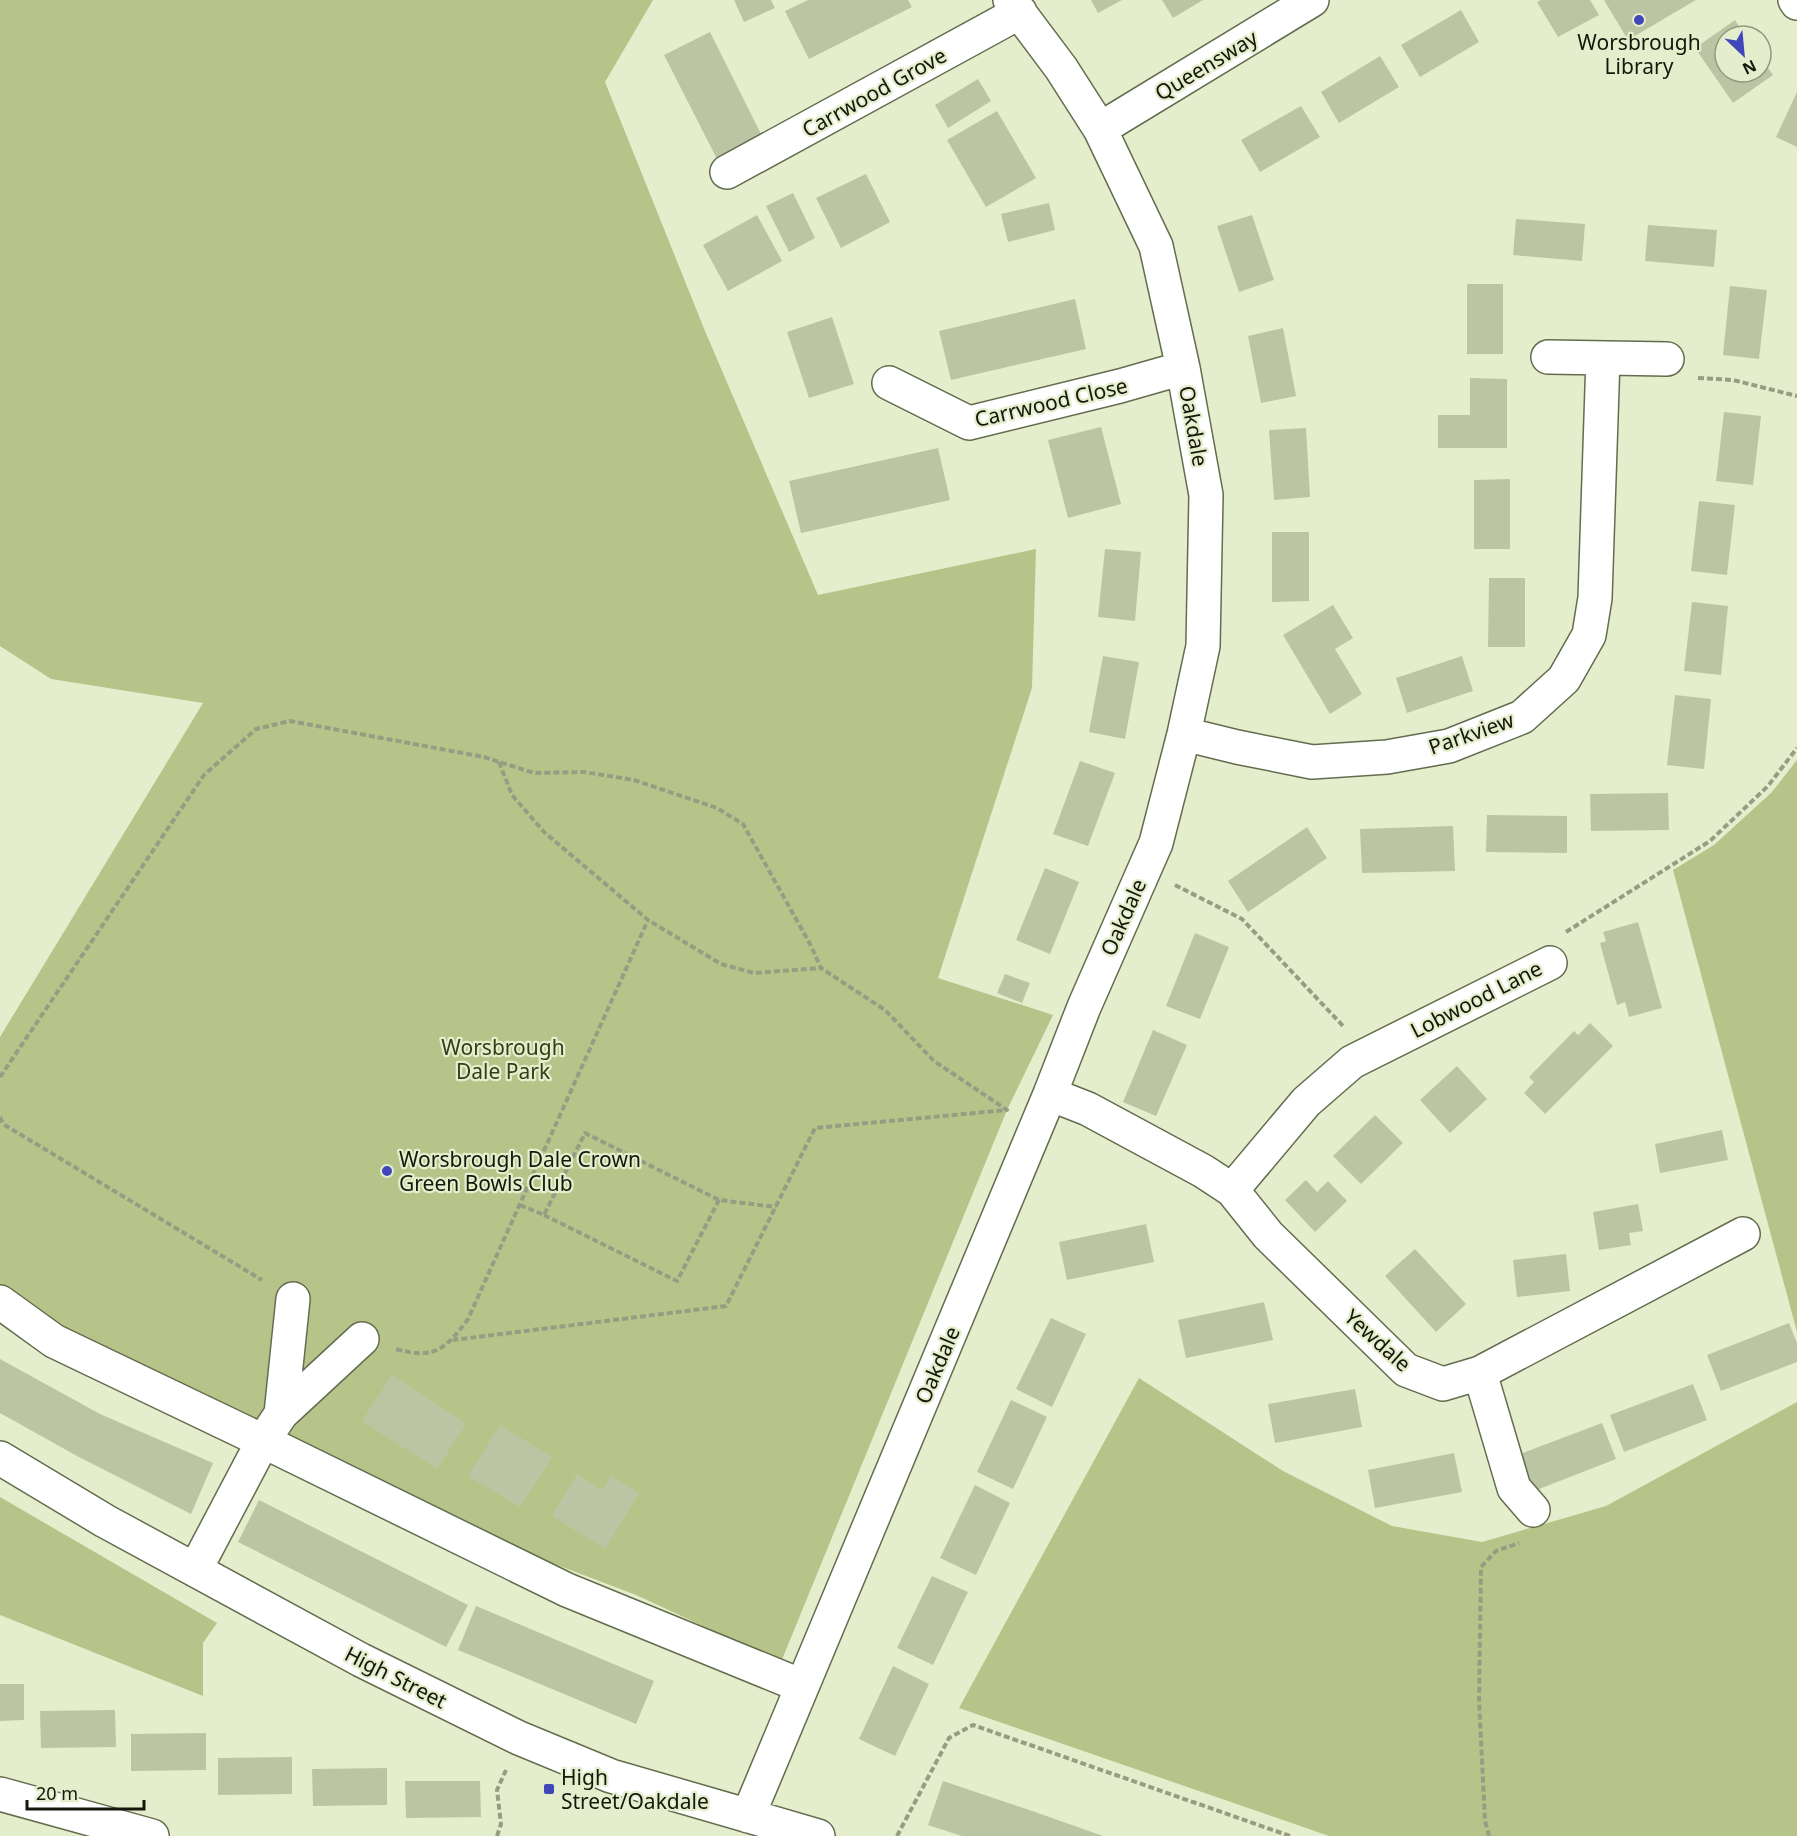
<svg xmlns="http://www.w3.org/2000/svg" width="1797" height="1836" font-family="'Noto Sans',sans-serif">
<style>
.green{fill:#b6c48a}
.building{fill:#bcc5a3}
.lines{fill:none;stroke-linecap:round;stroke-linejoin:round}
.minor-casing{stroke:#646c4e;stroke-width:36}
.path{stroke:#979d83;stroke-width:4;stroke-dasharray:6 3;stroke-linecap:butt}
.minor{stroke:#fff;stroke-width:33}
.poi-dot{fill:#4146bb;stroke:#e5eecc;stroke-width:2}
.labels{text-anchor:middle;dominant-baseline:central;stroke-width:4.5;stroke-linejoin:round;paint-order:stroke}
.poi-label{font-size:21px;fill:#15170b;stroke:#e5eecc;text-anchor:start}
.street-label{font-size:21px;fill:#15170b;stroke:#e5eecc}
.park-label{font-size:21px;fill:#343c18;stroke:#e5eecc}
</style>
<rect width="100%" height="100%" fill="#e5eecc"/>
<path class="green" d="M0,0H653L605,82L705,331L818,595L1036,549L1032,688L938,978L1053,1015L1007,1110L781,1662L636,1595L444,1522L62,1331L0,1289V1037L203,703L51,679L0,646Z
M1797,760V1332L1673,870L1714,845L1772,792Z
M1139,1378L1283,1471L1392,1526L1482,1542L1606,1506L1797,1402V1836H1329L959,1708Z
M0,1497L217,1623L203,1643V1696L0,1615Z"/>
<path class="building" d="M734,0H771L775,8L744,22Z
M808,0H908L912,7L809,59L785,11Z
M1091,0H1122L1098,13Z
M1162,0H1203L1173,18Z
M1541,0H1590L1599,15L1558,37L1537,2Z
M1604,0H1696L1628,40Z
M1461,10L1479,42L1420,77L1401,45Z
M1735,20L1745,36H1725V72H1761V58L1773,75L1733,103L1695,48Z
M710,32L763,138L718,161L664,55Z
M1380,56L1399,87L1339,123L1321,92Z
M978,79L991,101L948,128L935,105Z
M1797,92V147L1776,137Z
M1301,106L1320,137L1260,172L1241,140Z
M997,111L1036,178L986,207L947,140Z
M866,174L890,222L841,248L816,198Z
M793,193L815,238L789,252L766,206Z
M1049,203L1055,230L1008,242L1001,214Z
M757,215L782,261L728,291L703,245Z
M1252,215L1274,280L1239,292L1217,226Z
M1516,219L1585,224L1582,261L1513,255Z
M1648,225L1717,230L1714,267L1645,261Z
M1467,284H1503V354H1467Z
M1730,286L1767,290L1759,359L1723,355Z
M1075,299L1086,349L951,380L939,331Z
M832,317L854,384L809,398L787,332Z
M1283,328L1296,396L1261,403L1248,336Z
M1470,378L1507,379V448H1438V415H1470Z
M1724,412L1761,416L1753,485L1716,481Z
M1101,427L1121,504L1068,518L1048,440Z
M1306,428L1310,497L1274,500L1269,430Z
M938,448L950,500L801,533L789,481Z
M1510,479V549H1474V480Z
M1699,501L1735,505L1727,575L1691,571Z
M1272,532H1309V601L1272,602Z
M1105,549L1141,552L1135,621L1098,617Z
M1489,578H1525V647H1488Z
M1692,602L1728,606L1721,675L1684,671Z
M1333,605L1353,638L1335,649L1362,694L1330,714L1283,635Z
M1103,656L1139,662L1125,739L1089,732Z
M1462,656L1473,691L1407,713L1396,678Z
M1675,695L1711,699L1704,769L1667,765Z
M1080,761L1115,773L1088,846L1053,834Z
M1668,793L1669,830L1591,831L1590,794Z
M1487,815L1567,816V853L1486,852Z
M1453,826L1455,871L1362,873L1360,829Z
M1307,827L1327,858L1248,912L1228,881Z
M1045,868L1079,882L1050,954L1016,940Z
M1638,922L1662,1008L1629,1017L1625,1002L1617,1005L1600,943L1606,941L1603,932Z
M1195,933L1229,947L1200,1019L1166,1006Z
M1005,974L1030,983L1022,1003L997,993Z
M1590,1023L1613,1046L1545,1114L1524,1093L1534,1082L1529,1077L1574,1031L1578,1035Z
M1153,1030L1187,1045L1156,1116L1123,1102Z
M1457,1066L1487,1099L1450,1133L1420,1100Z
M1375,1115L1403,1143L1361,1184L1333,1156Z
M1722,1130L1728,1160L1660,1173L1655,1144Z
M1306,1180L1317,1192L1328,1181L1347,1201L1315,1232L1285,1200Z
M1638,1204L1643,1231L1629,1233L1631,1245L1599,1250L1593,1212Z
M1146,1224L1154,1262L1067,1280L1059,1242Z
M1415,1249L1466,1304L1436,1332L1385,1276Z
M1566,1254L1570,1291L1517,1297L1513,1260Z
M1264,1302L1273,1340L1186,1358L1178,1320Z
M1051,1318L1086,1334L1052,1407L1016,1389Z
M1789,1323L1797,1343V1362L1721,1391L1707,1355Z
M0,1359L100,1414L213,1463L191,1514L77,1456L0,1413Z
M392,1375L466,1424L437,1469L362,1421Z
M1693,1384L1707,1420L1624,1452L1610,1415Z
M1355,1389L1362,1427L1275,1443L1268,1404Z
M1011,1400L1047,1417L1013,1489L977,1472Z
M1602,1423L1616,1459L1534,1491L1520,1454Z
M500,1425L552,1457L520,1507L468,1476Z
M1454,1453L1462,1492L1375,1508L1368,1470Z
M577,1474L602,1490L611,1475L639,1493L605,1549L552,1516Z
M975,1485L1010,1503L976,1575L940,1558Z
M259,1500L468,1605L446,1647L238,1542Z
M932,1576L968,1592L933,1665L897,1648Z
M476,1606L654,1681L636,1724L458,1650Z
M893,1666L929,1684L895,1756L859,1739Z
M0,1684H24V1720L0,1721Z
M115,1710L116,1747L41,1748L40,1711Z
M206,1733V1770L131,1771V1734Z
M292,1757V1794L218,1795V1758Z
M387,1768V1805L313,1806L312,1769Z
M405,1781H480L481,1817L406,1818Z
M943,1781L1035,1812L1103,1836H962L928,1825Z"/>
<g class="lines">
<g class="minor-casing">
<path id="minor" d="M1795,0L1797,3
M1100,129L1312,0
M727,172L1020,12
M1548,357L1667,359
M889,383L969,423L1120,386L1183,368
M1184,734L1237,747L1312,762L1387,757L1449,746L1522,717L1564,679L1589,635L1595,598L1603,358
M1050,1094L1088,1109L1203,1171L1232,1190L1268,1235L1406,1370L1443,1384L1480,1373L1743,1234
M1232,1190L1306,1102L1352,1062L1550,963
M0,1302L54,1341L263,1441L567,1590L802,1686
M1480,1373L1514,1488L1533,1510
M281,1414L362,1339
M0,1458L105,1521L361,1660L519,1738L611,1776L818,1836
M195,1570L263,1441L281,1414L293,1299
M0,1794L152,1836
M748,1816L1050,1094L1084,1007L1156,843L1184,734L1203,646L1206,495L1183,368L1156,246L1100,129L1061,68L1010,0"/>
</g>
<path class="path" d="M1698,378L1733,380L1797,396
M499,762L512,795L544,832L648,920L721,964L754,973L821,968
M1175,885L1242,919L1344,1027
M1566,932L1710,841L1768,786L1797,748
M0,1077L204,775L256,729L290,721L484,757L534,773L584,772L634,780L717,808L743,824L810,944L821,968L885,1010L934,1061L1007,1110L815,1128L726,1306L453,1340
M0,1117L3,1124L262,1280
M520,1205L544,1215L585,1133L719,1200L776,1207
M544,1215L677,1281L719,1200
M396,1349C434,1360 446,1349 468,1319L648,920
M497,1836L501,1824L497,1790L506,1770
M897,1836L949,1738L973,1725L1290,1836
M1489,1836L1485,1821L1479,1700L1481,1567L1496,1551L1519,1543"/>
<use href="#minor" class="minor"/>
</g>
<g class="poi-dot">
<circle cx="1639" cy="20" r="6"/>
<circle cx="387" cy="1171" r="6"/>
<rect x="543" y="1783" width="12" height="12" rx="3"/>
</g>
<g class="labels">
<g class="poi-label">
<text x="1639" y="42" text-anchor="middle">Worsbrough<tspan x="1639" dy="24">Library</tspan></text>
<text x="399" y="1159">Worsbrough Dale Crown<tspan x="399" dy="24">Green Bowls Club</tspan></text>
<text x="561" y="1777">High<tspan x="561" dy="24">Street/Oakdale</tspan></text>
</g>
<g class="street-label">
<text transform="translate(1206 65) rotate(-31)">Queensway</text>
<text transform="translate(874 92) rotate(-29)">Carrwood Grove</text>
<text transform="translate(1051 402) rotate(-13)">Carrwood Close</text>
<text transform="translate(1194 426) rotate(80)">Oakdale</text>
<text transform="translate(1471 733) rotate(-19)">Parkview</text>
<text transform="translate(1123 917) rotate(-66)">Oakdale</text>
<text transform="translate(1476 999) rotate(-27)">Lobwood Lane</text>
<text transform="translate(1378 1340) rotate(42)">Yewdale</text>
<text transform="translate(937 1365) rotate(-67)">Oakdale</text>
<text transform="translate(396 1677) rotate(27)">High Street</text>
</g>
<g class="park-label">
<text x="503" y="1047">Worsbrough<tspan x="503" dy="24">Dale Park</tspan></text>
</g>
</g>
<g transform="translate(1743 54) rotate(154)"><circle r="28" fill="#e5eecc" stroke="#92987f" stroke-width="1.5"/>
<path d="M0-4.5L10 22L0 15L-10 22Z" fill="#4146bb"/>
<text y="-9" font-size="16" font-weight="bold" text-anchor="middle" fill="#15170b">N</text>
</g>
<path d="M27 1800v9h117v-9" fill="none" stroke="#15170b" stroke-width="3"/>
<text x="36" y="1800" font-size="18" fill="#15170b" stroke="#e5eecc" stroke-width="4.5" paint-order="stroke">20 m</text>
</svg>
